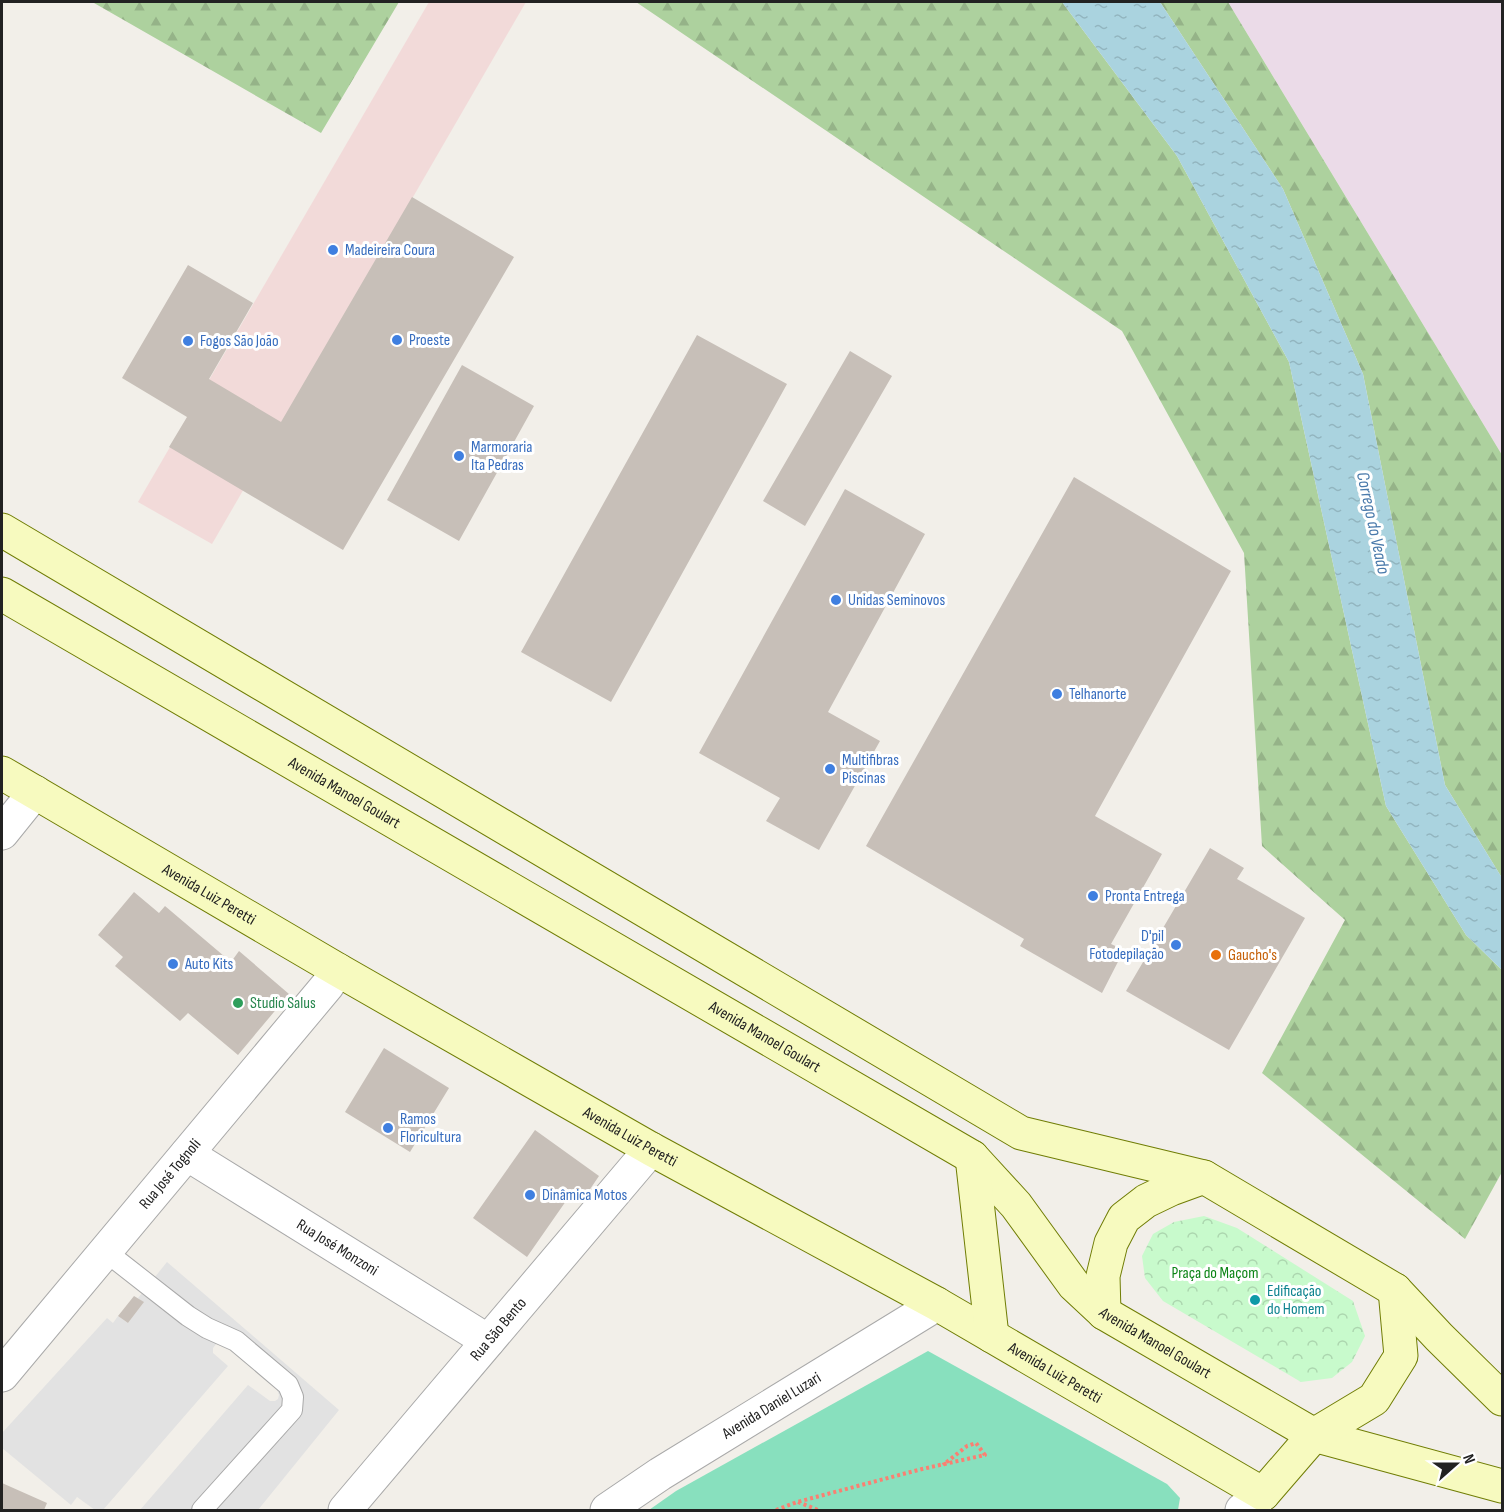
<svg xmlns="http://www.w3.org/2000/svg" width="1504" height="1512" font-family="'Sofia Sans Condensed',sans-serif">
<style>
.commercial{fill:#f2dad9}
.industrial{fill:#ebdbe8}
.forest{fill:url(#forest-firs)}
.park{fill:url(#park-crowns)}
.pitch{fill:#88e0be}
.parking{fill:#e2e2e2}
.water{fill:url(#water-ripples)}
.building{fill:#c7bfb8}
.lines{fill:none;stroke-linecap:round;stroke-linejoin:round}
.lane-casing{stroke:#a9a9a9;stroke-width:22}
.street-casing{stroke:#a9a9a9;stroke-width:35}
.secondary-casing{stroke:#707d05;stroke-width:35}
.path{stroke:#fa8072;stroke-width:4;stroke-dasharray:3 3;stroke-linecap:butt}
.lane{stroke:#fff;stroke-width:20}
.street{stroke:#fff;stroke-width:33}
.secondary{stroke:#f7fabf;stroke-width:33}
.shop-dot{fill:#3f7fe0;stroke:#fff;stroke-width:2}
.food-dot{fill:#e8710a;stroke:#fff;stroke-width:2}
.leisure-dot{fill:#2e9e5b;stroke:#fff;stroke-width:2}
.culture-dot{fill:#0f9aa8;stroke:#fff;stroke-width:2}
.labels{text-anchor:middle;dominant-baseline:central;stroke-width:6;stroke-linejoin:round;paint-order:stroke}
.shop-label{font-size:16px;fill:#366cbe;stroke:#fff;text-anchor:start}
.street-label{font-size:16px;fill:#222;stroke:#fff}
.food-label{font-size:16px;fill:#c56008;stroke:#fff;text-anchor:start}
.leisure-label{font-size:16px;fill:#27864d;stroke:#fff;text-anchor:start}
.park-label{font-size:16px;fill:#0c8416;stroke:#fff}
.culture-label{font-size:16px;fill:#0d838f;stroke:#fff;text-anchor:start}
.water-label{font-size:18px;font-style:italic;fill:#4a7aab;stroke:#fff}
</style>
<defs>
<pattern id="forest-firs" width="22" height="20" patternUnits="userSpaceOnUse" patternTransform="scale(1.5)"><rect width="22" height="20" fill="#add19e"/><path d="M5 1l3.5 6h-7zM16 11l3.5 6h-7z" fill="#95b388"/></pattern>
<pattern id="park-crowns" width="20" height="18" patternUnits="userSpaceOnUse" patternTransform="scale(1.5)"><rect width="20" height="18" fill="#c8facc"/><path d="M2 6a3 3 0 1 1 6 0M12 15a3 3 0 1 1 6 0" fill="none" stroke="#acd6af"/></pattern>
<pattern id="water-ripples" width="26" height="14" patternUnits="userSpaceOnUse" patternTransform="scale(1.5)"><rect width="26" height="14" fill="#aad3df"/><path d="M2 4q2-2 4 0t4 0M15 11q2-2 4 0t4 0" fill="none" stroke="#92b5bf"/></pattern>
</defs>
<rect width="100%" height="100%" fill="#f2efe9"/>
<path class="commercial" d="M429,2H526L212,544L138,502Z"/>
<path class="industrial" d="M1228,2H1502V455Z"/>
<path class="forest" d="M95,2H399L321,133L94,3Z
M636,2H1062L1177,156L1289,362L1386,806L1466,935L1502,970V1172L1465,1239L1262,1073L1345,920L1262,846L1244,553L1122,331Z
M1160,2H1228L1502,455V878L1445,785L1363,374L1283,189Z"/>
<path class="park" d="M1204,1216L1237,1228L1353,1301L1365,1336L1352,1362L1332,1378L1301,1382L1163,1301L1145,1278L1142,1256L1153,1234L1174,1222Z"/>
<path class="pitch" d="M928,1351L1167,1484L1180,1498L1178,1510H649L676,1491Z"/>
<path class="parking" d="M167,1262L339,1410L258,1510H140L248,1385L270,1401H275L278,1399L279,1395L276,1387L228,1345L217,1343L213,1348V1353L228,1366L103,1510H95L77,1497L71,1505L2,1448V1433L107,1318L113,1323L118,1316L128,1323L143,1303L138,1298Z"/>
<path class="water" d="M1062,2H1160L1283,189L1363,374L1445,785L1502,878V970L1466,935L1386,806L1289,362L1177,156Z"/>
<path class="building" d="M412,197L514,257L343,550L169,447L187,417L122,378L188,265L253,303L209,379L281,422Z
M697,335L787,384L611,702L521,652Z
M850,351L892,376L805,526L763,501Z
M462,365L534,406L459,541L387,500Z
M1074,477L1231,571L1095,816L1162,854L1111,944L1124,950L1102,993L1020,946L1024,939L866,846Z
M845,489L925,534L828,712L880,741L819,850L766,821L780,798L699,753Z
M1210,848L1244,868L1237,879L1305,918L1229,1050L1126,991Z
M134,892L159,913L165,906L231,962L239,951L289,994L238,1055L188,1013L180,1021L115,966L123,957L98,935Z
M384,1048L449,1088L410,1152L345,1112Z
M535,1130L599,1176L584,1198L573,1191L527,1257L473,1218Z
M134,1296L144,1302L128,1323L118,1316Z
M2,1483L47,1503L44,1510H2Z"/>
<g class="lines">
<g class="lane-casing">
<path id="lane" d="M105,1251L188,1316L207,1328L236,1341L288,1385L293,1397L292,1410L202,1510"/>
</g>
<g class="street-casing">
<g id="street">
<path d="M2,833L35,792"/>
<path id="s1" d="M187,1154L488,1341"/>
<path id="s2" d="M2,1375L327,986L338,970"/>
<path id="s3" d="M345,1510L651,1149"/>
<path id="s4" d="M607,1510L660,1474L937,1304"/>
<path d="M1242,1510L1263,1494"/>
</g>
</g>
<g class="secondary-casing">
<g id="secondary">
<path d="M2,530L1021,1133L1204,1177L1395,1290L1439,1337L1502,1399"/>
<path id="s5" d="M2,594L972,1157L1016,1205L1074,1285L1104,1313L1314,1435L1502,1486"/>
<path id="s6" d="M2,773L338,970L651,1149L937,1304L1263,1494L1314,1435L1374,1399L1401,1356L1395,1290"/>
<path d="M972,1157L992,1336"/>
<path d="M1104,1313L1103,1276L1111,1243L1124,1218L1146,1201L1171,1189L1204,1177"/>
</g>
</g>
<path class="path" d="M798,1502L818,1510
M776,1510L797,1502L922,1469L985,1455L976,1443L967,1446L943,1465"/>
<use href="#lane" class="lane"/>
<use href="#street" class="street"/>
<use href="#secondary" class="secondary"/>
</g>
<g class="shop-dot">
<circle cx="333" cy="250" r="6"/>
<circle cx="397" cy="340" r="6"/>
<circle cx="188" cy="341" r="6"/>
<circle cx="459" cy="456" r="6"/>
<circle cx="836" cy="600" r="6"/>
<circle cx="1057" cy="694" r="6"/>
<circle cx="830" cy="769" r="6"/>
<circle cx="1093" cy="896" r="6"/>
<circle cx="1176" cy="945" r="6"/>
<circle cx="173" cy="964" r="6"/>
<circle cx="388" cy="1128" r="6"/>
<circle cx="530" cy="1195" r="6"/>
</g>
<circle class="food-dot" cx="1216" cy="955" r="6"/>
<circle class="leisure-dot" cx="238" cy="1003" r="6"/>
<circle class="culture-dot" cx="1255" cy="1300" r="6"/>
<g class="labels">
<g class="shop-label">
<text x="345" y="250">Madeireira Coura</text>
<text x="409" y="340">Proeste</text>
<text x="200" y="341">Fogos São João</text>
<text x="471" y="447">Marmoraria<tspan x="471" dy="18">Ita Pedras</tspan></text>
<text x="848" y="600">Unidas Seminovos</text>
<text x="1069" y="694">Telhanorte</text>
<text x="842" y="760">Multifibras<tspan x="842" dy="18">Piscinas</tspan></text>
<text x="1105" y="896">Pronta Entrega</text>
<text x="1164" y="936" text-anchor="end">D'pil<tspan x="1164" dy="18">Fotodepilação</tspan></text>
<text x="185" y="964">Auto Kits</text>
<text x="400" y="1119">Ramos<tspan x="400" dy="18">Floricultura</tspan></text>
<text x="542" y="1195">Dinâmica Motos</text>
</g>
<g class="street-label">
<text stroke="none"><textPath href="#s5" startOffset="396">Avenida Manoel Goulart</textPath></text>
<text stroke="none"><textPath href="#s6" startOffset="240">Avenida Luiz Peretti</textPath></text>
<text stroke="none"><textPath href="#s5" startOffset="882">Avenida Manoel Goulart</textPath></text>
<text stroke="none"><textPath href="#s6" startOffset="726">Avenida Luiz Peretti</textPath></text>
<text stroke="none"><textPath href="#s2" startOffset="262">Rua José Tognoli</textPath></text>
<text stroke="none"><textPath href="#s1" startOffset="177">Rua José Monzoni</textPath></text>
<text stroke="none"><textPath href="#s3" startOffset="237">Rua São Bento</textPath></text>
<text stroke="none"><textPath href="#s5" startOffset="1386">Avenida Manoel Goulart</textPath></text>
<text stroke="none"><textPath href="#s6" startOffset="1212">Avenida Luiz Peretti</textPath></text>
<text stroke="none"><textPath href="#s4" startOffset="195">Avenida Daniel Luzari</textPath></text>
</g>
<g class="food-label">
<text x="1228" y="955">Gaucho's</text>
</g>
<g class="leisure-label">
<text x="250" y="1003">Studio Salus</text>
</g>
<g class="park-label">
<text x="1215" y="1273">Praça do Maçom</text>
</g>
<g class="culture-label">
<text x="1267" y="1291">Edificação<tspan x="1267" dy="18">do Homem</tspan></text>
</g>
<g class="water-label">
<text transform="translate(1373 523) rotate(78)">Corrego do Veado</text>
</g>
</g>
<rect width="1504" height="1512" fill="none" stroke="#222222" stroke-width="6"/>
<g transform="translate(1456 1464) rotate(69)" stroke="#ffffff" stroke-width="4.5" paint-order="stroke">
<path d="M0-4.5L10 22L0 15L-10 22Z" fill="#222222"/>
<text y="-9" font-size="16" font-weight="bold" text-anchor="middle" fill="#222222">N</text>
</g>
</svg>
